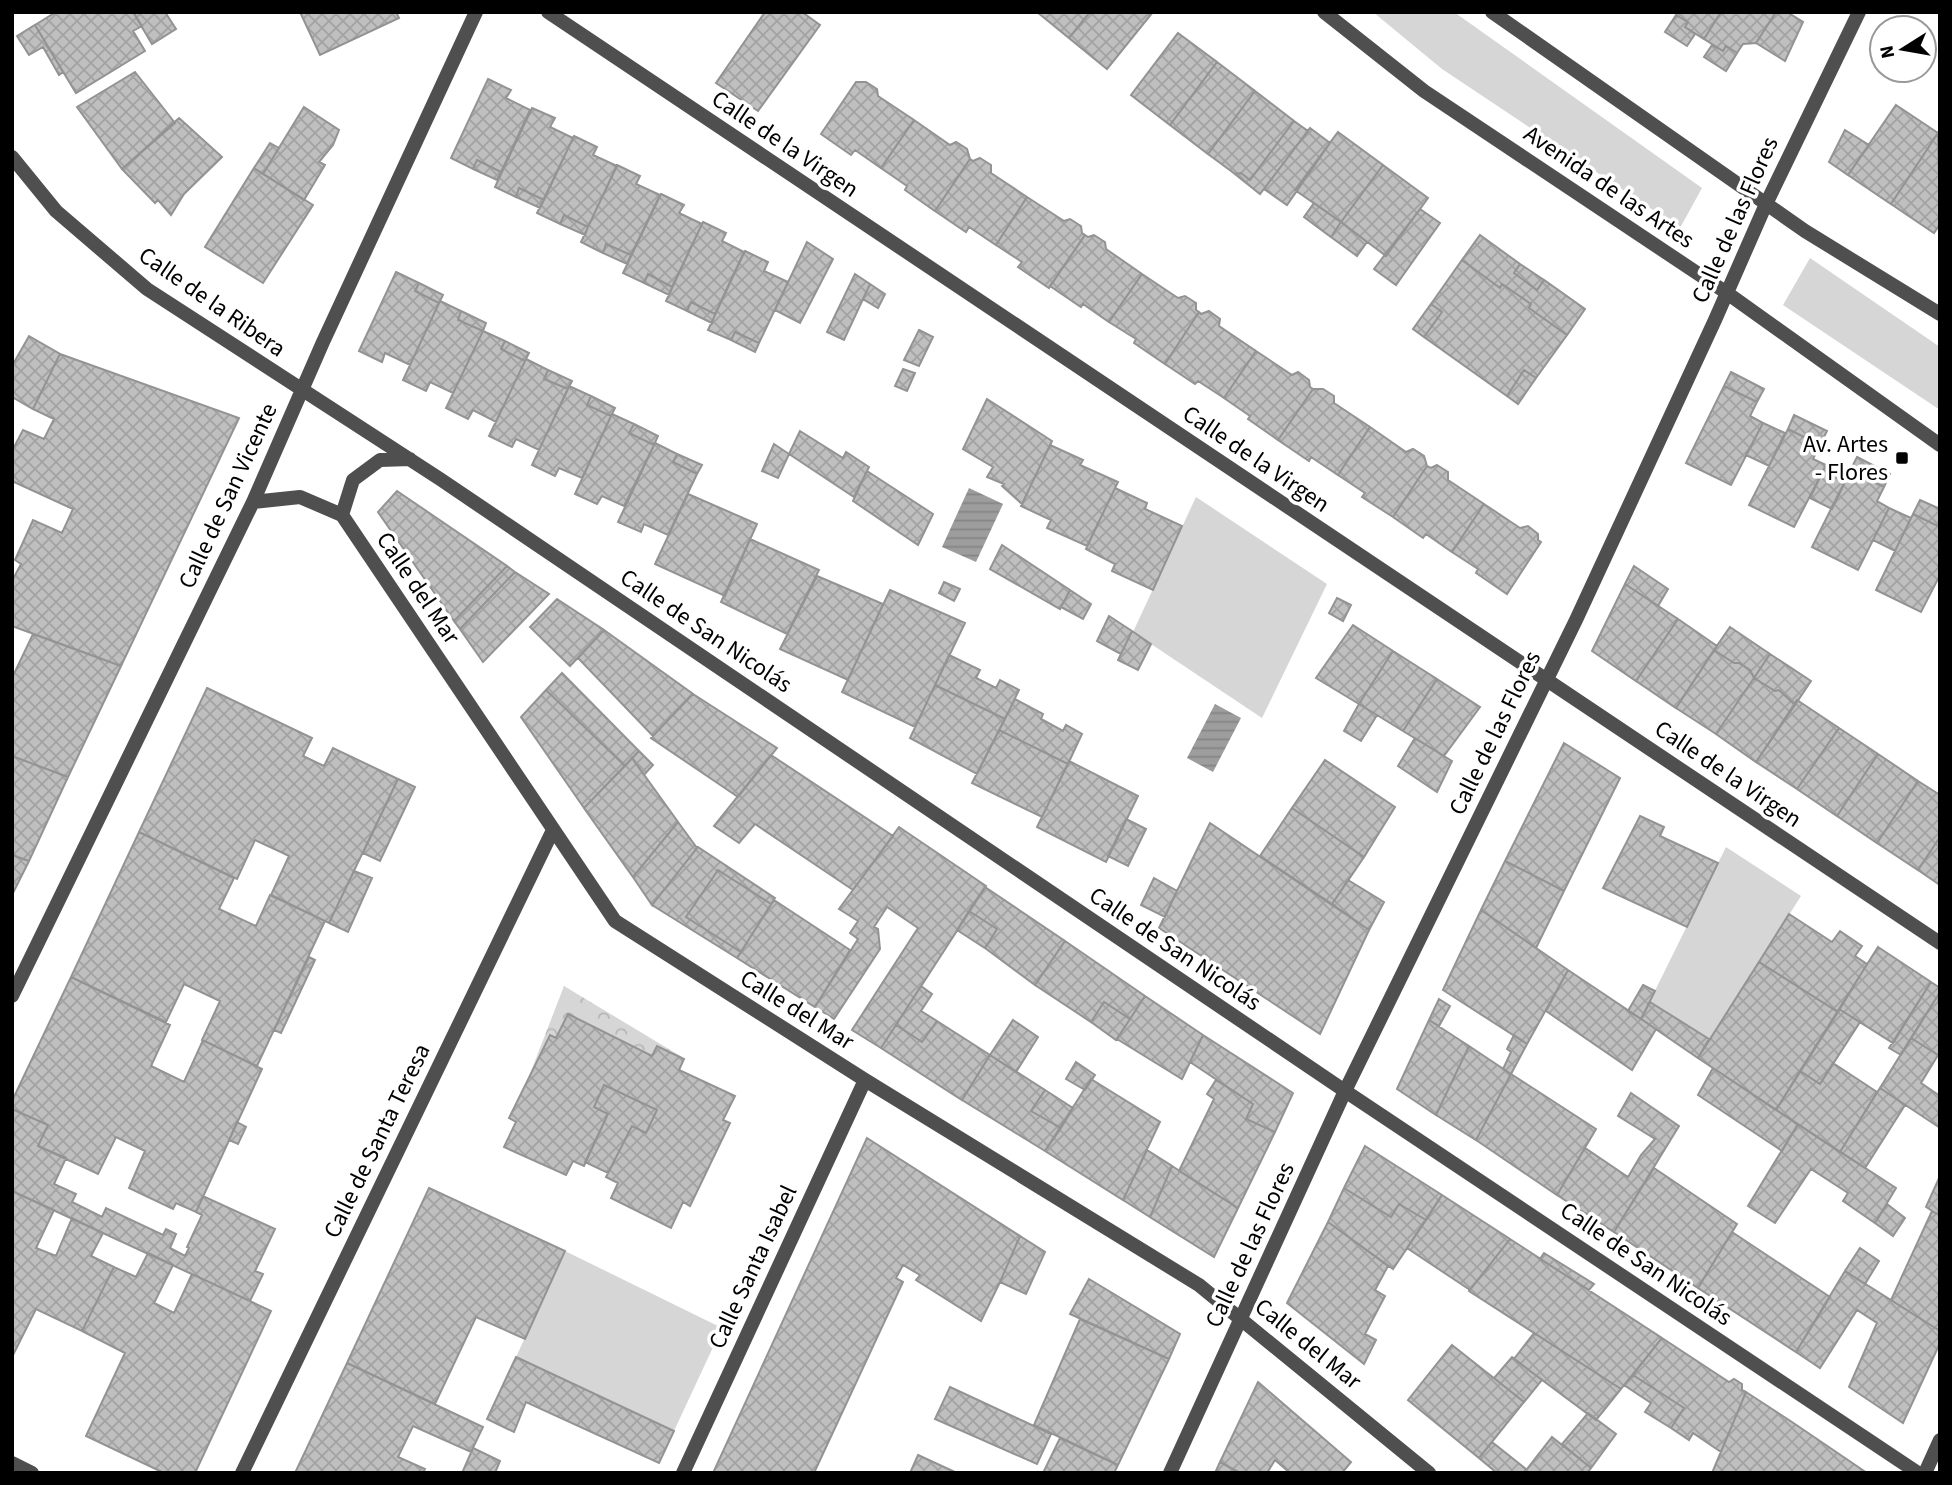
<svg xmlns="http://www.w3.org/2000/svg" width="1952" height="1485" font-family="'Source Sans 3',sans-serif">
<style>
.green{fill:#d6d6d6}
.forest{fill:url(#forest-crowns)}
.water{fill:url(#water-rules)}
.building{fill:url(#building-cross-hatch);stroke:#939393;stroke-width:2}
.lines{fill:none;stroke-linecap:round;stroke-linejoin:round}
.street{stroke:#4f4f4f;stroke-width:14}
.poi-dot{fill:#000;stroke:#fff;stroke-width:2.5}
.labels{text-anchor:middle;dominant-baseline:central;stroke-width:7;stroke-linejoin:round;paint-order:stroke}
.street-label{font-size:24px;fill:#000;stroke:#fff}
.poi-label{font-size:24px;fill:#000;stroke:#fff;text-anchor:end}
</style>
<defs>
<pattern id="forest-crowns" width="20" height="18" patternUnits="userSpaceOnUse" patternTransform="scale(1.75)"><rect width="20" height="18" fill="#d6d6d6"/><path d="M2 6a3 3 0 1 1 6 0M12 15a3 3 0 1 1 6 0" fill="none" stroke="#b6b6b6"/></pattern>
<pattern id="water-rules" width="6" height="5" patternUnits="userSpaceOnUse" patternTransform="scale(1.75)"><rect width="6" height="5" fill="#9d9d9d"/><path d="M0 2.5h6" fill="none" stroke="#858585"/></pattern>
<pattern id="building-cross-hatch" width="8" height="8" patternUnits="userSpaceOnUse" patternTransform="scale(1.75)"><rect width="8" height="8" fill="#bfbfbf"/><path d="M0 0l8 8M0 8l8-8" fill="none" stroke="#a2a2a2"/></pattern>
</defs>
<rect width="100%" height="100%" fill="#fff"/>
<path class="green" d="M1373,12H1454L1702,188L1680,228L1442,69Z
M1810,258L1940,347V410L1783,305Z
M1196,497L1327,584L1262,718L1133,632Z
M1726,847L1801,896L1698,1058L1641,1019Z
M565,1251L722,1328L674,1431L516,1357Z"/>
<path class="forest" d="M564,986L682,1057L637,1165L518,1105Z"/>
<path class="water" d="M969,488L1003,504L976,562L942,547Z
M1215,704L1241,718L1213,772L1187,758Z"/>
<path class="building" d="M56,12H133L142,26L133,31L145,51L76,93L35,25Z
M133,12H165L176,29L152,44Z
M300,12H396L399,18L320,55Z
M765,12H802L820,25L758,111L716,83Z
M1037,12H1090L1069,38Z
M1090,12H1153L1107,69L1069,38Z
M1678,12H1721L1704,39L1685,27L1688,22L1676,15Z
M1721,12H1776L1756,43L1743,44L1737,53L1726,46L1723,51L1704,39Z
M1776,12H1787L1803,22L1785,61L1756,43Z
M1676,15L1688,22L1685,27L1695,34L1687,46L1665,32Z
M35,25L63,72L59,75L43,47L29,55L17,36Z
M1178,33L1217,62L1170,125L1131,95Z
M1712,45L1723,51L1726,46L1737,53L1726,71L1704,57Z
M1217,62L1255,91L1208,154L1170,125Z
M135,72L175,123L122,169L77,107Z
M488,79L511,90L506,98L530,110L501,172L477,160L473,169L451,158Z
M856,82H866L877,89L878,96L914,120L881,168L855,150L851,155L821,134Z
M1255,91L1294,121L1250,180L1241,173L1235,174L1208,154Z
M1896,105L1938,133L1891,204L1848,175Z
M304,107L339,130L333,145L319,162L325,165L304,200L263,174Z
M532,108L555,118L550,127L573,138L544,200L519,188L516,197L495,187Z
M179,118L222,157L184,194L171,215L158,200L155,203L122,169Z
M914,120L950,145L956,142L967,149L970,159L935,211L905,190L907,186L881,168Z
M1294,121L1308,131L1260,194L1235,174L1241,173L1250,180Z
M1310,128L1330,143L1287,205L1264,189Z
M1845,130L1869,145L1848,175L1829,162Z
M1338,132L1383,165L1341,222L1295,190Z
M1938,133L1940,224L1934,233L1891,204Z
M574,136L597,147L593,155L617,166L588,227L564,215L560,224L537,213Z
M270,143L279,148L263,174L254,168Z
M980,158L991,165V173L1027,197L996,245L969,227L966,232L935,211L970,159L973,161Z
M477,160L501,172L497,180L473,169Z
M617,165L640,176L636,184L660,195L631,255L606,244L603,253L581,242Z
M1383,165L1428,198L1386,256L1341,222Z
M254,168L313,205L263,283L205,247Z
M519,188L544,200L540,208L516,197Z
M661,194L684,205L679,213L702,224L672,287L648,274L644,283L623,273Z
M1027,197L1064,221L1070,219L1081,226L1082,233L1085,235L1049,288L1018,267L1022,262L996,245Z
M1314,203L1341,222L1331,237L1304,217Z
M1420,209L1440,223L1396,285L1374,269Z
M564,215L588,227L585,235L560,224Z
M703,222L726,233L722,241L744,252L715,314L691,302L687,311L666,301Z
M1341,222L1367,242L1357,256L1331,237Z
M1085,235L1088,237L1094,235L1105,242L1106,249L1142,274L1109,322L1083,304L1081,307L1050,286Z
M1480,235L1520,264L1514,273L1537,290L1544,280L1585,309L1567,335L1529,308L1531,304L1502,284L1500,288L1462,260Z
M807,242L833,259L800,323L775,310Z
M606,244L631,255L627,264L603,253Z
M745,251L768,262L764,271L788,282L759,343L735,332L731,340L708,330Z
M1462,260L1500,288L1502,284L1531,304L1529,308L1567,335L1536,378L1524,370L1507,396L1424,337L1442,312L1431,304Z
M1520,264L1544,280L1537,290L1514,273Z
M396,272L419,283L415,291L439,303L410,365L385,353L382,362L359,351Z
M648,274L672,287L669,295L644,283Z
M855,274L870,284L844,340L827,332Z
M1142,274L1178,298L1185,296L1196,303V310L1199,312L1165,364L1134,343L1136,339L1109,322Z
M419,283L443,295L439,303L415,291Z
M870,284L885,294L878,308L863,299Z
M440,301L461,311L458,320L483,331L453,393L430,382L426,391L403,380Z
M691,302L715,314L712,323L687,311Z
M1431,304L1442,312L1424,337L1413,329Z
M461,311L486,323L483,331L458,320Z
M1209,311L1220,319L1219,326L1256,351L1224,398L1198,381L1195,384L1165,364L1199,312L1201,314Z
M919,330L933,337L919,366L904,360Z
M483,331L505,341L501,349L525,361L496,422L473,410L468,419L446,408Z
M735,332L759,343L755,352L731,340Z
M29,336L60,354L33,409L12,397V366Z
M505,341L529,353L525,361L501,349Z
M1256,351L1292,375L1298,372L1309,380L1310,387L1313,389L1278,440L1248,419L1250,416L1224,398Z
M60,354L239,418L121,666L12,626V581L21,564L15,560L33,520L62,533L73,509L12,481V451L23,430L44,439L54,419L33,409Z
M526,359L548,370L544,379L568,389L539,450L516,439L512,447L489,436Z
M903,369L915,373L907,391L895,386Z
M548,370L572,381L568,389L544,379Z
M1524,370L1536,378L1518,404L1507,396Z
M1731,372L1764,389L1757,402L1724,386Z
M569,386L591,396L587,405L611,416L582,478L559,468L555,476L532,465Z
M1724,386L1757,402L1750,416L1763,423L1731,485L1686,463Z
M1313,389H1323L1334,396V403L1370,427L1338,475L1311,457L1309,461L1278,440Z
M591,396L615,408L611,416L587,405Z
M987,399L1052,441L1022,504L1002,486L1004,484L987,477L993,467L963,449Z
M612,414L634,424L629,433L654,445L624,506L602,496L597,504L575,494Z
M1794,415L1827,431L1820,445L1788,429Z
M1763,423L1785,433L1769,466L1746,455Z
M634,424L658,436L654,445L629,433Z
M1370,427L1406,452L1413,449L1424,456L1427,466L1393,517L1362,497L1365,493L1338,475Z
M1788,429L1820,445L1813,459L1826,465L1794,527L1749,505Z
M800,431L843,458L846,452L869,467L854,497L789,454Z
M655,443L677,454L673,462L697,474L668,535L644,524L641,532L618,522Z
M774,444L789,454L778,478L762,471Z
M1050,445L1083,460L1080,465L1118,482L1087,546L1047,528L1051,520L1021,506Z
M677,454L702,465L697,474L673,462Z
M1857,457L1890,474L1884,487L1850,471Z
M1437,465L1448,472V480L1484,504L1452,552L1426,534L1423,538L1393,517L1427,466L1431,468Z
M1826,465L1848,476L1832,509L1810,498Z
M867,471L933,514L918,545L853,501Z
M1850,471L1884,487L1877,501L1889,508L1858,570L1812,547Z
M1115,488L1147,503L1145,509L1182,526L1153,590L1112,571L1115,564L1086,549Z
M397,491L507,566L454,621L378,512Z
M688,494L757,524L725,596L655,564Z
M1920,500L1940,509V527L1913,514Z
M1484,504L1520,528L1528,526L1538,534V540L1541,542L1507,594L1476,573L1478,569L1452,552Z
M1889,508L1911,518L1895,551L1873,540Z
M1913,514L1940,527V575L1921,612L1876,590Z
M750,539L819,570L787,634L721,602Z
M1002,545L1070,590L1060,609L990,569Z
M507,566L515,572L460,629L454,621Z
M1634,566L1668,589L1658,606L1625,584Z
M515,572L549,594L483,662L460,629Z
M817,576L883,604L848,680L780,649Z
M944,582L960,589L954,601L939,593Z
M1625,584L1678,619L1636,681L1592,651Z
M890,590L965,623L915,727L842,692Z
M1070,590L1091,604L1083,619L1061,607Z
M1337,598L1351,605L1343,621L1329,613Z
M557,599L604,630L570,666L530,627Z
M1109,616L1132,631L1121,654L1097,641Z
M1678,619L1717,646L1676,708L1636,681Z
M1353,625L1393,651L1359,704L1316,678Z
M1730,627L1770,654L1754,678L1750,670L1739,663H1734L1714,650Z
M604,630L693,694L653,736L578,658Z
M1132,631L1151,644L1138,670L1118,660Z
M33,634L121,666L68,777L12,756V678Z
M1714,650L1734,663H1739L1750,670L1754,678L1716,734L1676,708Z
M1393,651L1437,679L1403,731L1359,704Z
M1770,654L1811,681L1795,705L1779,690L1775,691L1754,678Z
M949,655L980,670L976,678L996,688L1000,680L1019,690L1005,719L935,685Z
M562,673L639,751L625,766L546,690Z
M1754,678L1775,691L1779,690L1795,705L1756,762L1716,734Z
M1437,679L1480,707L1444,756L1403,731Z
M935,685L1005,719L977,774L910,738Z
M207,688L312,738L303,756L324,766L333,748L398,779L329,923L271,895L289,856L283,853L255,840L237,879L139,832Z
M546,690L625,766L584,808L521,717Z
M693,694L777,748L738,797L651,738Z
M1015,699L1043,714L1041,719L1063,731L1066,725L1082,734L1068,764L999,730Z
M1797,700L1839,728L1797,789L1756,762Z
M1359,704L1377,715L1361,741L1344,731Z
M1839,728L1878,754L1837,816L1797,789Z
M999,730L1068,764L1042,817L972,783Z
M1415,738L1452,761L1437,792L1398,766Z
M1564,743L1620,778L1564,891L1505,861Z
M639,751L653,765L644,775L632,758Z
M1878,754L1918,781L1877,843L1837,816Z
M771,755L893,836L853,890L755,824L739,843L714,826Z
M12,756L68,777L29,861L12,855Z
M632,758L678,822L633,877L584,808Z
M1325,760L1395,807L1364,857L1292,808Z
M1069,761L1138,796L1106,862L1037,827Z
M398,779L415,787L380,861L363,853Z
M1918,781L1940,795V837L1918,870L1877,843Z
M1292,808L1364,857L1332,904L1260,856Z
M1640,816L1664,827L1660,836L1718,863L1687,927L1603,888Z
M1126,819L1146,829L1128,866L1108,856Z
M678,822L697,848L652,905L633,877Z
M1210,823L1369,930L1320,1034L1159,928Z
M899,827L986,886L881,1048L852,1030L918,928L887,907L874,927L878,929L880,949L834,1019L815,1007L858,939L850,933L858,921L839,909Z
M139,832L234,878L219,909L256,926L270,895L325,921L257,1066L202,1040L220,1001L184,984L166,1022L71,977Z
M1940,837V885L1918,870Z
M698,847L775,898L771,904L718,870L686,917L741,952L737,958L652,905Z
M12,855L29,861L12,895Z
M1505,861L1564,891L1536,948L1481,910Z
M718,870L771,904L741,952L686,917Z
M354,871L372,878L348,932L329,923Z
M1154,878L1177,891L1165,917L1141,905Z
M1348,880L1384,902L1369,930L1332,904Z
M985,887L1065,941L1035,985L985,948L997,929L969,911Z
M774,900L850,950L815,1007L737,958Z
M1481,910L1568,970L1527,1044L1443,990Z
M969,911L997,929L985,948L957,930Z
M1789,914L1832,942L1840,931L1862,946L1855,956L1867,964L1838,1012L1759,962Z
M1065,941L1145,996L1130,1019L1104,1002L1091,1022L1035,985Z
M1878,947L1931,982L1893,1043L1839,1009Z
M309,957L315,960L281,1033L274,1030Z
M1759,962L1838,1012L1776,1110L1698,1058Z
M1568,970L1656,1029L1632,1070L1546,1011Z
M71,977L170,1025L151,1066L184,1082L203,1040L262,1069L196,1212L176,1203L173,1209L129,1188L145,1151L116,1137L98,1174L38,1146L48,1125L12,1109V1101Z
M1931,982L1940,988V992L1901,1055L1889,1048Z
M1643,985L1655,991L1641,1019L1628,1011Z
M921,986L932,994L921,1011L937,1021L922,1042L896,1025Z
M1940,992V1053L1938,1055L1911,1038Z
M1145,996L1203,1035L1182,1079L1117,1039Z
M1439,999L1450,1006L1439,1026L1429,1020Z
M1104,1002L1130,1019L1116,1040L1091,1022Z
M1650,1002L1709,1039L1698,1058L1641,1019Z
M1839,1009L1860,1022L1820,1084L1800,1071Z
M568,1014L652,1056L657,1046L684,1059L679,1070L735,1096L723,1120L730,1123L690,1206L683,1202L671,1228L611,1198L618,1183L606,1177L632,1126L646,1133L657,1110L604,1085L594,1107L608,1114L584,1166L573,1161L566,1175L504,1147L516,1122L509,1118L550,1035L556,1038Z
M1013,1020L1038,1037L1016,1072L990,1055Z
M1429,1020L1469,1046L1436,1115L1397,1089Z
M937,1021L990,1055L962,1100L881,1048L896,1025L922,1042Z
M1203,1035L1293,1093L1275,1132L1246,1119L1253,1104L1190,1062Z
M1514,1035L1527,1044L1511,1074L1503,1069L1511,1052L1507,1049Z
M1911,1038L1938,1055L1921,1083L1940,1096V1128L1880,1088Z
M1469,1046L1511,1074L1476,1140L1436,1115Z
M990,1055L1045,1090L1031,1111L1061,1128L1045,1151L962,1100Z
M1076,1062L1095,1075L1085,1090L1066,1079Z
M1833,1063L1877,1092L1840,1152L1776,1110L1800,1071L1820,1084Z
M1713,1068L1798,1124L1782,1151L1698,1095Z
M1511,1074L1596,1129L1557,1195L1476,1140Z
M1091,1079L1160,1122L1123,1200L1045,1151Z
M1216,1080L1253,1104L1246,1119L1275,1132L1238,1208L1179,1171L1214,1099L1207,1094Z
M604,1085L657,1110L646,1133L632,1126L608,1173L585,1162L608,1114L594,1107Z
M1880,1088L1905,1105L1865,1168L1840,1152Z
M1045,1090L1073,1108L1061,1128L1031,1111Z
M1631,1093L1679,1126L1614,1232L1557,1195L1585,1148L1628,1177L1641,1155L1655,1139L1618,1116Z
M12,1109L48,1125L38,1146L66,1158L54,1184L76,1194L72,1202L102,1217L106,1208L163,1235L166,1229L176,1234L170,1248L185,1256L189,1248L187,1247L202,1215L196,1212L203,1196L275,1229L255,1271L263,1274L250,1301L12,1191Z
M237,1122L246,1127L238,1144L229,1140Z
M1798,1124L1896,1188L1875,1223L1843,1201L1848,1193L1811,1169L1775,1223L1748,1206Z
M867,1138L1020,1236L1000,1282L981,1321L916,1280L920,1275L903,1265L896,1278L903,1282L814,1473H713Z
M1365,1146L1442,1195L1426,1220L1399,1204L1391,1217L1344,1188Z
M1147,1150L1172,1166L1150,1217L1123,1200Z
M1172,1166L1238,1208L1214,1257L1150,1217Z
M1654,1168L1737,1224L1698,1288L1614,1232Z
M1940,1176V1216L1926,1207Z
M429,1188L565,1251L525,1339L476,1317L435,1404L347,1363Z
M1344,1188L1391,1217L1399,1204L1426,1220L1393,1269L1328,1222Z
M12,1191L54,1210L36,1248L56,1256L72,1218L103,1233L91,1256L114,1267L82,1331L36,1309L12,1357Z
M1442,1195L1510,1239L1470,1290L1407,1248Z
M1887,1204L1905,1218L1893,1236L1875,1223Z
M1932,1211L1940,1216V1331L1891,1300Z
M1328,1222L1388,1266L1375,1290L1385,1296L1365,1334L1376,1340L1364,1364L1287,1303Z
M1732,1232L1830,1297L1796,1352L1698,1288Z
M1020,1236L1045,1252L1026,1294L1000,1282Z
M1510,1239L1662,1338L1621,1389L1469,1291Z
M1860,1248L1879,1261L1865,1284L1845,1271Z
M148,1253L173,1265L154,1303L174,1313L192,1274L271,1311L195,1473H164L86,1436L125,1353L82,1331L114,1267L136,1277Z
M1544,1253L1594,1284L1589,1290L1540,1259Z
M1845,1271L1940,1331V1343L1903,1423L1849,1387L1877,1323L1857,1310L1820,1368L1796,1352Z
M1089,1279L1180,1334L1169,1359L1070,1314Z
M1080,1319L1169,1359L1118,1465L1034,1425Z
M1534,1333L1621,1389L1596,1420L1514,1359Z
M1662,1338L1729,1382L1734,1379L1742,1384V1390L1746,1392L1721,1452L1693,1433L1689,1440L1671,1428L1684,1408L1633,1375Z
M1452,1345L1524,1402L1479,1458L1408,1400Z
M516,1357L674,1431L659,1463L526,1402L514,1432L487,1419Z
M1512,1357L1542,1380L1524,1402L1494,1378Z
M347,1363L483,1427L471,1452L413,1426L398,1457L425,1469L423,1473H295Z
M1633,1375L1684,1408L1671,1428L1645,1412L1651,1403L1624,1385Z
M1258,1382L1351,1462L1342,1473H1290L1275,1460L1267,1473H1240L1220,1462Z
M950,1387L1051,1434L1037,1464L935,1419Z
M1746,1392L1792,1422L1867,1473H1712Z
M1588,1413L1616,1434L1591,1468L1562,1444Z
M1552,1437L1591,1468L1587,1473H1524Z
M1060,1438L1118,1465L1114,1473H1043Z
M1492,1442L1526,1469L1524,1473H1497L1479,1458Z
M473,1448L500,1461L495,1473H462Z
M918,1455L957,1473H910Z
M1220,1462L1240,1473H1215Z"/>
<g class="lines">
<path class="street" d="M548,12L1940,943
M1324,12L1424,91L1727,293L1940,445
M1492,12L1805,231L1940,314
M12,157L56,211L147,289L440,479L1345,1091L1918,1473
M253,502L300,497L342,515L615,921L865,1080L1199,1285L1429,1473
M342,515L353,480L380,460L410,459
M12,996L253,502L323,342L476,12
M12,1463L32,1473
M242,1473L553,830
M683,1473L865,1080
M1170,1473L1345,1091L1576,620L1715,320L1766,204L1859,12
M1925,1473L1940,1440"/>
</g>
<rect class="poi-dot" x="1895" y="451" width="14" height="14" rx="3.5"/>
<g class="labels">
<g class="street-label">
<text transform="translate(785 144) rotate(34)">Calle de la Virgen</text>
<text transform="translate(1609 187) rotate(34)">Avenida de las Artes</text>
<text transform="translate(1735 220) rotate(-66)">Calle de las Flores</text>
<text transform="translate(212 302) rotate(35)">Calle de la Ribera</text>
<text transform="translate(1256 459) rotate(34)">Calle de la Virgen</text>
<text transform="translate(228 496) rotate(-65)">Calle de San Vicente</text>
<text transform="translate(418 588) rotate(56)">Calle del Mar</text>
<text transform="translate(706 631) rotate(34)">Calle de San Nicolás</text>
<text transform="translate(1495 733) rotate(-64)">Calle de las Flores</text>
<text transform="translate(1728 774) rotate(34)">Calle de la Virgen</text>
<text transform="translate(1175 949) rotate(34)">Calle de San Nicolás</text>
<text transform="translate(797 1010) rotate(32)">Calle del Mar</text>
<text transform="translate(377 1141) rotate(-64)">Calle de Santa Teresa</text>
<text transform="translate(1250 1245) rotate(-65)">Calle de las Flores</text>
<text transform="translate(1646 1264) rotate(34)">Calle de San Nicolás</text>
<text transform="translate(753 1267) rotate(-65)">Calle Santa Isabel</text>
<text transform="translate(1308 1344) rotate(39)">Calle del Mar</text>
</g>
<g class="poi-label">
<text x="1888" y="444">Av. Artes<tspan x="1888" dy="28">- Flores</tspan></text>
</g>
</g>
<rect width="1952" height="1485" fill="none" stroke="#000000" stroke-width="28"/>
<g transform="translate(1903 49) rotate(259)"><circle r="33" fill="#ffffff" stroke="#999999" stroke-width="2"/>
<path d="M0-5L12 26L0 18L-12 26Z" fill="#000000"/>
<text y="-10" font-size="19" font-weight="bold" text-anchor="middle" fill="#000000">N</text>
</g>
</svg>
